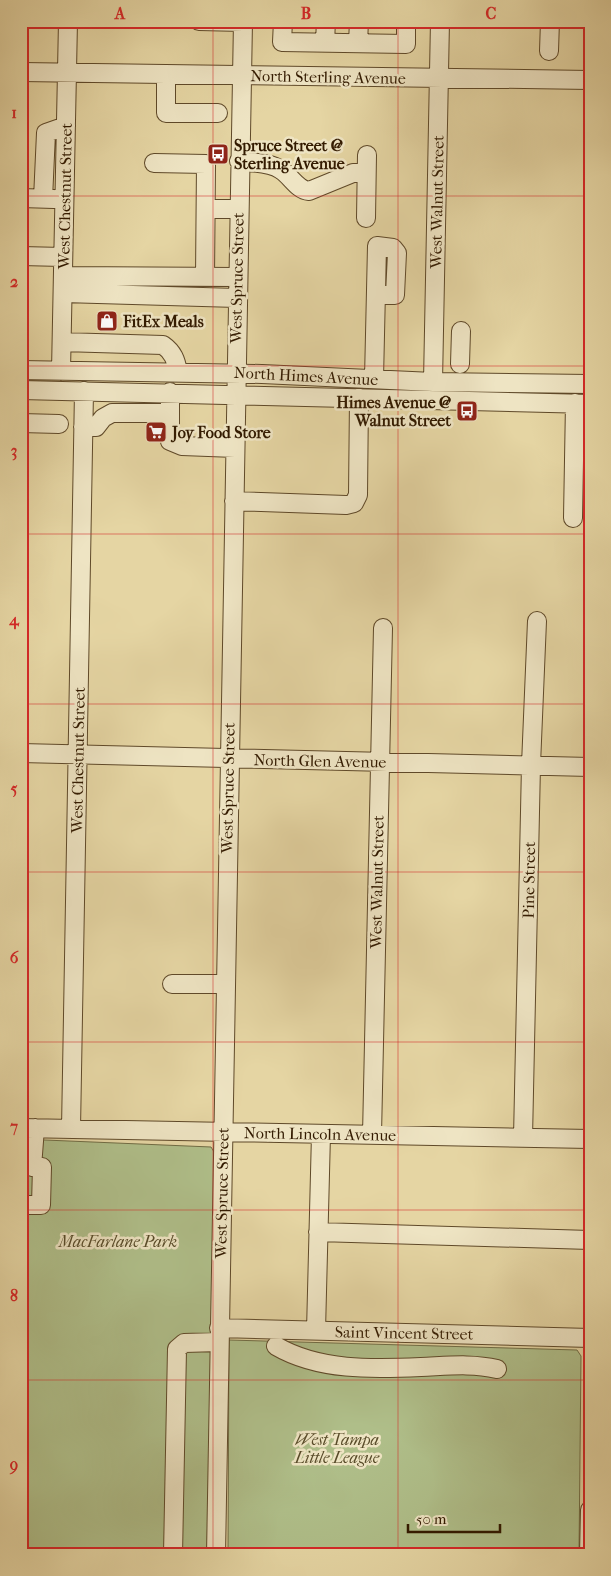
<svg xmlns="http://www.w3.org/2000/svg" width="611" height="1576" font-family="'IM FELL French Canon',serif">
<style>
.green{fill:#afbe89;stroke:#706c44}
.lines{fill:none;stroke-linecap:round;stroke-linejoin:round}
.minor-casing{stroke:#5f4929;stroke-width:20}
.minor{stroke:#eee4c3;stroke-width:18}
.grid{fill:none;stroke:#d62828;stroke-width:1;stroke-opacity:0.55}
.labels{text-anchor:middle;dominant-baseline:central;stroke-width:5;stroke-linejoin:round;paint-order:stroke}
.street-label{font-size:16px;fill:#321a00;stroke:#eee4c3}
.poi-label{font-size:16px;font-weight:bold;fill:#321a00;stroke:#eee4c3;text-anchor:start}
.park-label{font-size:16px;font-style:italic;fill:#584b29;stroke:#eee4c3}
.neatline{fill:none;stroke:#d62828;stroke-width:2}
.grid-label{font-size:16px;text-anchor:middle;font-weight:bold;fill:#d62828}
</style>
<rect width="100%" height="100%" fill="#e5d5a3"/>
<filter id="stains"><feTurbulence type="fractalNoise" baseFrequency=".004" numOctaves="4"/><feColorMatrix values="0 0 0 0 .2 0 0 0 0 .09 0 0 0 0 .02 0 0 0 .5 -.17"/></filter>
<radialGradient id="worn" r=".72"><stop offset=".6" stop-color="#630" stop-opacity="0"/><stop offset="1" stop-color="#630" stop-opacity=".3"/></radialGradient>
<path class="green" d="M21,1139L211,1147L216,1155L209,1555H21Z
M229,1340L577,1350L581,1356L579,1555H228Z"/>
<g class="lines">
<g class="minor-casing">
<path id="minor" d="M199,21L243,22
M283,21L282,42L406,44V21
M325,42L326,21
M358,43L359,21
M549,51L550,21
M21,72L590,80
M166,75V113H218
M239,161C252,163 270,162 281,170C291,176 297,190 309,191L353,173H366
M154,163L206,164L205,277
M21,198L54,199
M43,199L46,133L66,126
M206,209H238
M366,218L367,155
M21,256L63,257
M63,276L237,277
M63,293L237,298
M62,342L163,345C173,352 176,360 178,372
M460,364L461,331
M21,370L262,374L433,382L590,384
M61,371L68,21
M374,379L377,246L393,248L397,253L395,295H376
M433,382L440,21
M21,390L590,404
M170,392V441L182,446L235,448
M21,423L59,424
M83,427H96L103,418L112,413H170
M234,501L346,505L354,503L358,495L359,398
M573,518L575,403
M21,753L590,767
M172,984H226
M21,1128L590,1139
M71,1129L84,391
M372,1135L383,628
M523,1138L531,765L537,621
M21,1166L42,1167L41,1205H21
M32,1167L35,1128
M318,1232L590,1240
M219,1328L590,1338
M316,1331L321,1134
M276,1346C319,1371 372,1369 421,1367C447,1366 472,1363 497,1369
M173,1555L177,1349L184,1343L219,1342
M216,1555L243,21
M589,1555L590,1510"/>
</g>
<use href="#minor" class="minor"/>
</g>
<path class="grid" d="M213,21V1555M398,21V1555M21,196H590M21,366H590M21,534H590M21,704H590M21,872H590M21,1042H590M21,1210H590M21,1380H590"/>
<defs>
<g id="bus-square" transform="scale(1.125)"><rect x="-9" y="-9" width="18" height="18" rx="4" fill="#8f2418" stroke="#eee4c3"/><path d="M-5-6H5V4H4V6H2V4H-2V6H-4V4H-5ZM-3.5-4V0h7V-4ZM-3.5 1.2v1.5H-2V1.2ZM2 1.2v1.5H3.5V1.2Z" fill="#fff"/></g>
<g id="shop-square" transform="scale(1.125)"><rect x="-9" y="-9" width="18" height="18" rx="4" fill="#8f2418" stroke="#eee4c3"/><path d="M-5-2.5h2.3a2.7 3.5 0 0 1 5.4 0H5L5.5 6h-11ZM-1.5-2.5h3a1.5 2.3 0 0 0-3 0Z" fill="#fff"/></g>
<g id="supermarket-square" transform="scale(1.125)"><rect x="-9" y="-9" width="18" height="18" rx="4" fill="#8f2418" stroke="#eee4c3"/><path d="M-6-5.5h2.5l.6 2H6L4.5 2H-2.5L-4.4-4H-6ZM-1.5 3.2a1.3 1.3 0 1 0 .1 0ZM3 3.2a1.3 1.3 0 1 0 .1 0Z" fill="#fff"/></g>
</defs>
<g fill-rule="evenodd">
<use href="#bus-square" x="218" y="154"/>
<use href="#shop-square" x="107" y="321"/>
<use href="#bus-square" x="467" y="411"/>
<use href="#supermarket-square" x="156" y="432"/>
</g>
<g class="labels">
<g class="street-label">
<text transform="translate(328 77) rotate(1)">North Sterling Avenue</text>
<text transform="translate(65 196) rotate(-89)">West Chestnut Street</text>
<text transform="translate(437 202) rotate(-89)">West Walnut Street</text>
<text transform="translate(237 278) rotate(-89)">West Spruce Street</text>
<text transform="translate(306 376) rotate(3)">North Himes Avenue</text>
<text transform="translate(78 760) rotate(-89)">West Chestnut Street</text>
<text transform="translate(320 761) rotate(1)">North Glen Avenue</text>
<text transform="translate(228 788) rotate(-89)">West Spruce Street</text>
<text transform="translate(529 880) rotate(-89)">Pine Street</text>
<text transform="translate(377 882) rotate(-89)">West Walnut Street</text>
<text transform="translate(320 1134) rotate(1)">North Lincoln Avenue</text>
<text transform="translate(222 1193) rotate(-89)">West Spruce Street</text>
<text transform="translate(404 1333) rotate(1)">Saint Vincent Street</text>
</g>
<g class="poi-label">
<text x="234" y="145">Spruce Street @<tspan x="234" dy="18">Sterling Avenue</tspan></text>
<text x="123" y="321">FitEx Meals</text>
<text x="451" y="402" text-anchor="end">Himes Avenue @<tspan x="451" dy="18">Walnut Street</tspan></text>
<text x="172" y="432">Joy Food Store</text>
</g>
<g class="park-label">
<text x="118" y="1241">MacFarlane Park</text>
<text x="337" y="1439">West Tampa<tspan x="337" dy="18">Little League</tspan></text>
</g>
</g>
<rect width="611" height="1576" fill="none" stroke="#e5d5a3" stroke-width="55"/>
<path d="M408 1524v8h92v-8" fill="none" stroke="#321a00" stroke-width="2.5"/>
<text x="416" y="1524" font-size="15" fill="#321a00" stroke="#eee4c3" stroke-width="4" paint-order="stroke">50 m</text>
<rect x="28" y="28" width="556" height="1520" class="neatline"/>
<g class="grid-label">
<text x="120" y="19">A</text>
<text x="306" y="19">B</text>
<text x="491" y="19">C</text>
<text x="14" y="118">1</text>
<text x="14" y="287">2</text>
<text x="14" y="456">3</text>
<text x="14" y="625">4</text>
<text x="14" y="794">5</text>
<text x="14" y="963">6</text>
<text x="14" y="1132">7</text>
<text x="14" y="1301">8</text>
<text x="14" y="1470">9</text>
</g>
<rect width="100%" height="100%" filter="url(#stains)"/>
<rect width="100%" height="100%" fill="url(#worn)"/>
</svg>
